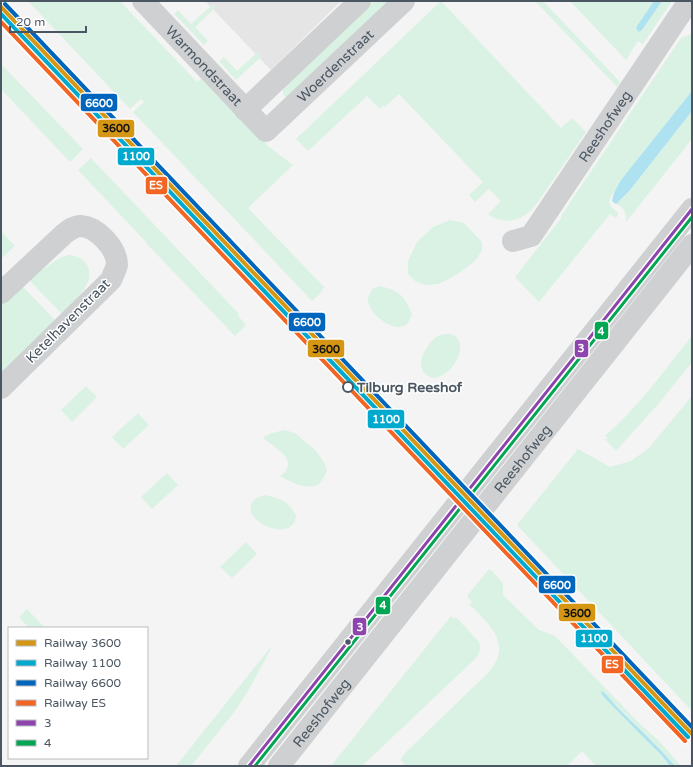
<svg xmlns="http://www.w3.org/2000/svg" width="693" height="767" font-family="'Varela Round',sans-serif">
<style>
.education{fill:#e6e5e6}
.green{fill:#d9f2e3}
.water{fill:#aee2f0}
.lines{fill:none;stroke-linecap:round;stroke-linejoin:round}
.minor{stroke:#ced0d2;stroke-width:22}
.bus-1-casing{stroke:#fff;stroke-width:6}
.bus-2-casing{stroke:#fff;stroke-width:6}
.bus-1{stroke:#8e44ad;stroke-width:3}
.bus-2{stroke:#00a651;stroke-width:3}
.rail-1-casing{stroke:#fff;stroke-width:7}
.rail-2-casing{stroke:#fff;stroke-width:7}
.rail-3-casing{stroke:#fff;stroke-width:7}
.rail-4-casing{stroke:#fff;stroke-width:7}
.rail-1{stroke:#d49613;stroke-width:4}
.rail-2{stroke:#00a9ce;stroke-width:4}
.rail-3{stroke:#0065bd;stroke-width:4}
.rail-4{stroke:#f26522;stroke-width:4}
.stop-dot{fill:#fff;stroke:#4a5661;stroke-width:2}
.bus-dot{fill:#4a5661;stroke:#fff;stroke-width:1.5}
.labels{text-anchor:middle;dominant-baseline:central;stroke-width:3;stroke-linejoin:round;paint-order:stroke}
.street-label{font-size:14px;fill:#4a5661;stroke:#fff}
.stop-label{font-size:14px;font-weight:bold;fill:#4a5661;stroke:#fff;text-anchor:start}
.line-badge{stroke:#fff;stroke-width:1.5}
.badge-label{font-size:11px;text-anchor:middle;font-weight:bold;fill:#fff}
.pale-badge-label{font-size:11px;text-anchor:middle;font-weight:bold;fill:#111}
</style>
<rect width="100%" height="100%" fill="#f4f4f4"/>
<path class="education" d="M205,1H341L271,70Z"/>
<path class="green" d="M28,1H120L196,81H198L202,78H203L269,147L293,165L248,208L324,287C322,292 317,297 312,301L133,112L144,102L141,99L130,109Z
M374,1H397L287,98C282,95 282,91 285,86Z
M441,1L561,128L572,118L586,132L535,206C523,221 503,226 488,214L501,201L489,189L475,202L469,195L483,182L399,94L385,107L383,105L380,109L367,96L309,150H307L296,139Z
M535,1H543L620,82L617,87Z
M570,1H654L637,26L636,28L638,32L642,30L662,1H672L643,44L638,41L626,60Z
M213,4L216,7L195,27L208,41L204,45L174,14L178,10L191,24Z
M692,34V91L621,180C619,184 617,189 614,192C607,201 608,205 617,212L618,215L616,218L610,214L539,302L515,277L562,217L561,216L681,38Z
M258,52L262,56L236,80L219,61L224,57L237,71Z
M1,64L83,149L70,162L1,89Z
M692,111V139L626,222C627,213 624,207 616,204L630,190Z
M91,158L239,314L238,316L246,325L235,336L146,243V242L78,170Z
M450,220L464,223L482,242V250L476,260L459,273L439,284L425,285L415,281L408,274V261L417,242L433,227Z
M1,231L15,246L1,259Z
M70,255C76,256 82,258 86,263C89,268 90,273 89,279C86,289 71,307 64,316L28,279L60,258L65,256Z
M21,285L58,323L1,377V304Z
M380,286C400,291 405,296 412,315C410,318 409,322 407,324C395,335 367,314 368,298C369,295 371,292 372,289Z
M449,334C451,334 454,335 455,336C472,349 444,386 428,376C412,367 428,340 440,335C443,334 447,334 449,334Z
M692,336V362L660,402L616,451L605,439H608L605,436C639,407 664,370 692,336Z
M86,386L97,397L72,422L61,410Z
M692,396V711L517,525L578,449L610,467L631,461L649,448Z
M138,413L149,425L123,449L112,437Z
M285,430L295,433L316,451L324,462L327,471C325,474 323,480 320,483C309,492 291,482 280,476C302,461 274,447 263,438C269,433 277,432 285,430Z
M167,473L178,485L152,509L141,497Z
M265,495C281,499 287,500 296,515C296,518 295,522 293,524C284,536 258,526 252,514C250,511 251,507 251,504L256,498Z
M246,542L257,554L232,578L220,567Z
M489,569L491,570L503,583V595L539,630L555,636L640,724L659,741L681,766H675C653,740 628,718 605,694L670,766H596L582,751L567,766H406L401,761L402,757L406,752L489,672C513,643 489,624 469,604L472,602L467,596Z
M27,609L45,628H29L19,617Z
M451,616L454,619L456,617L479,642C481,647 480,652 477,657L362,766H331Z
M270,648L271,649L248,691L235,711L191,766H176Z"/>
<path class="water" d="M654,1H662L642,30L638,32L636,28L637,26Z
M692,91V111L630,190L616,204L612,201L614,193L621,180Z
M602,691C607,695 611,700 615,705C635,725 656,744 675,766H670L662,756L603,696L601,693Z"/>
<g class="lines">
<g class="minor">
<path id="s1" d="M143,1L266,131L404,1"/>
<path d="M245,110L360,1"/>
<path id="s2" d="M513,241L531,236L689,1"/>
<path d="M1,293L64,234C69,230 74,226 81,226C97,227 117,248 117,265C116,269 113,275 111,280L1,388"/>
<path d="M249,766L692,209"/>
<path id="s3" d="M279,766L692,245"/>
</g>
<g class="bus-1-casing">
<path id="bus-1" d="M249,766L692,209"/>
</g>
<g class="bus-2-casing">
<path id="bus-2" d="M255,766L692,217"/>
</g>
<use href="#bus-1" class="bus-1"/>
<use href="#bus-2" class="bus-2"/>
<g class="rail-1-casing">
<path id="rail-1" d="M1,7L692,734"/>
</g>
<g class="rail-2-casing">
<path id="rail-2" d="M1,14L688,737"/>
</g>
<g class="rail-3-casing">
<path id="rail-3" d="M5,4L692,727"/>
</g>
<g class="rail-4-casing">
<path id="rail-4" d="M1,22L685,741"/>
</g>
<use href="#rail-1" class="rail-1"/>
<use href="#rail-2" class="rail-2"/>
<use href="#rail-3" class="rail-3"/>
<use href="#rail-4" class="rail-4"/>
</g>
<circle class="stop-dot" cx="348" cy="387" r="5"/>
<circle class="bus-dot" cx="348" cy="642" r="3.5"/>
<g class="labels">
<g class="street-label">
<text stroke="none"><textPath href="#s1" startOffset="89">Warmondstraat</textPath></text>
<text stroke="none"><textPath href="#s1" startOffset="274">Woerdenstraat</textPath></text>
<text stroke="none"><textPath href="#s2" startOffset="151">Reeshofweg</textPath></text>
<text transform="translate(68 321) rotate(-45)">Ketelhavenstraat</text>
<text stroke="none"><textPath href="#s3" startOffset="392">Reeshofweg</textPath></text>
<text stroke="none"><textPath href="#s3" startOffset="68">Reeshofweg</textPath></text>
</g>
<g class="stop-label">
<text x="357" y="387">Tilburg Reeshof</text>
</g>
</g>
<g class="line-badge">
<rect x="80" y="93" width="38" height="19" rx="4" fill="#0065bd"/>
<rect x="97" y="119" width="38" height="19" rx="4" fill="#d49613"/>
<rect x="117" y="147" width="38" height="19" rx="4" fill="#00a9ce"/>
<rect x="145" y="176" width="23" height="19" rx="4" fill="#f26522"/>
<rect x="288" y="312" width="38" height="20" rx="4" fill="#0065bd"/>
<rect x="594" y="321" width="15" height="19" rx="4" fill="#00a651"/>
<rect x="574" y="339" width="15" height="19" rx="4" fill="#8e44ad"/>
<rect x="307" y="339" width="38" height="19" rx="4" fill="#d49613"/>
<rect x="367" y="409" width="38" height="20" rx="4" fill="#00a9ce"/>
<rect x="538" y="575" width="38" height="19" rx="4" fill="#0065bd"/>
<rect x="375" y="596" width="16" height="19" rx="4" fill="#00a651"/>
<rect x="558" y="603" width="38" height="19" rx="4" fill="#d49613"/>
<rect x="352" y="617" width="15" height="19" rx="4" fill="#8e44ad"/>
<rect x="575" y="629" width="38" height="19" rx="4" fill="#00a9ce"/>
<rect x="601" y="655" width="23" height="19" rx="4" fill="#f26522"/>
</g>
<g class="badge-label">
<text x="99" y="107">6600</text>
<text x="136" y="160">1100</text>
<text x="156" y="189">ES</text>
<text x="307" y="326">6600</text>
<text x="601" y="335">4</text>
<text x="581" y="352">3</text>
<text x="386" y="423">1100</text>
<text x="557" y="589">6600</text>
<text x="383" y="609">4</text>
<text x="360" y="631">3</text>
<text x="594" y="642">1100</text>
<text x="612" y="668">ES</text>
</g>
<g class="pale-badge-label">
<text x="116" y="132">3600</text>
<text x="326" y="353">3600</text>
<text x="577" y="617">3600</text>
</g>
<rect width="693" height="767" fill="none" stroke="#4a5661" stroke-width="4"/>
<rect x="8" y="627" width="140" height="132" fill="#ffffff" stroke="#b7bbc0"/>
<rect x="16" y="640" width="20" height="6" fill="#d49613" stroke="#b7bbc0"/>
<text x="44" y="647" font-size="12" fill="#4a5661">Railway 3600</text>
<rect x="16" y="660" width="20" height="6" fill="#00a9ce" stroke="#b7bbc0"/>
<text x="44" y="667" font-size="12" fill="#4a5661">Railway 1100</text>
<rect x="16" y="680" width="20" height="6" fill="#0065bd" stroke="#b7bbc0"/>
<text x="44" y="687" font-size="12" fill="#4a5661">Railway 6600</text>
<rect x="16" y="700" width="20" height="6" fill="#f26522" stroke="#b7bbc0"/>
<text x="44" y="707" font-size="12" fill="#4a5661">Railway ES</text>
<rect x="16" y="720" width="20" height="6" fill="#8e44ad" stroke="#b7bbc0"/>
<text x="44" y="727" font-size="12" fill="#4a5661">3</text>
<rect x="16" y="740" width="20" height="6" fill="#00a651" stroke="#b7bbc0"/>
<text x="44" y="747" font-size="12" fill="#4a5661">4</text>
<path d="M10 26v6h76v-6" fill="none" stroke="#4a5661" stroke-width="2"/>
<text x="16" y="26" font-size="12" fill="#4a5661" stroke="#ffffff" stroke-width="3" paint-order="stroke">20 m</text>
</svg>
